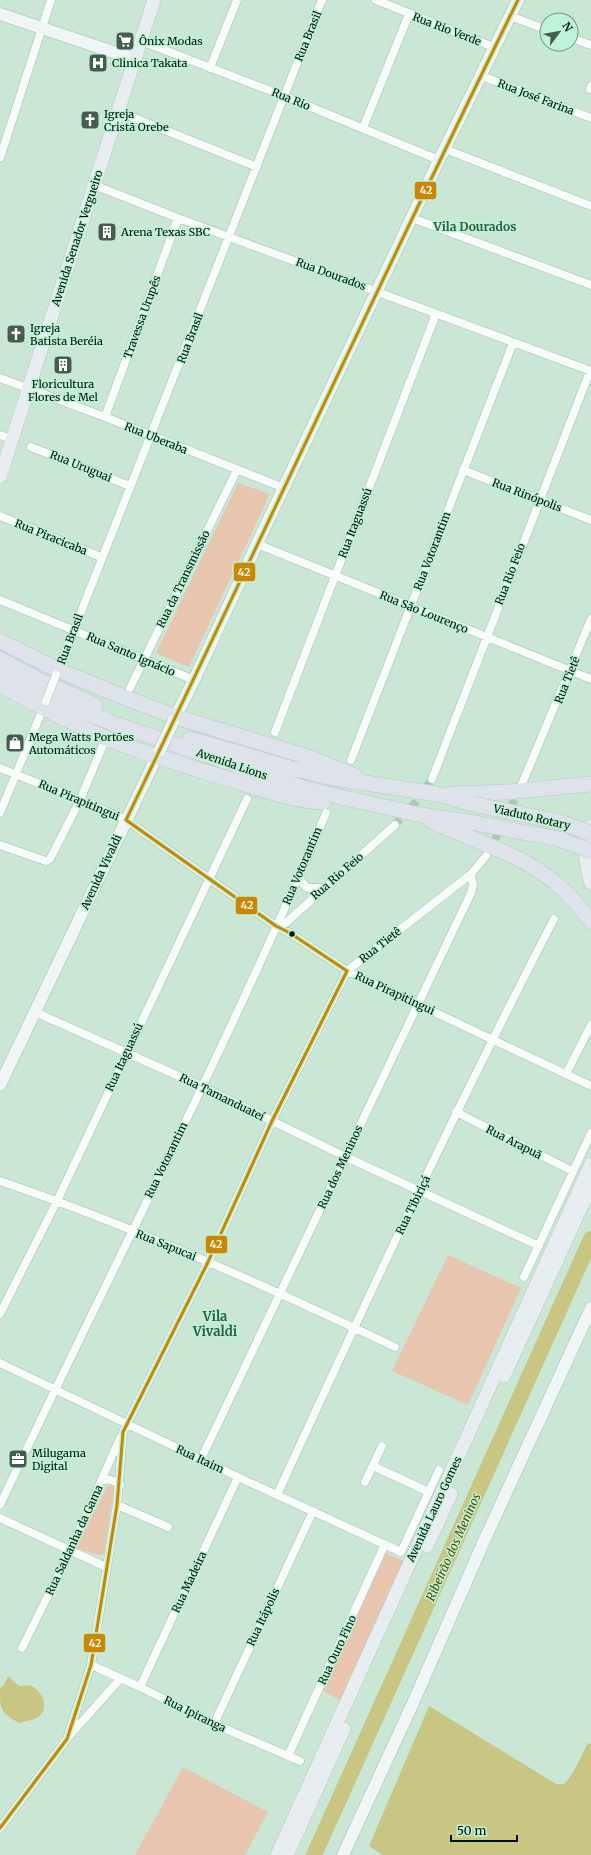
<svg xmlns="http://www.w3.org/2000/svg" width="591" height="1855" font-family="Merriweather,serif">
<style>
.green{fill:#e7c5ae}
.water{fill:#c8c682}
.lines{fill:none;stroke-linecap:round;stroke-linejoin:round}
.river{stroke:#c8c682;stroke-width:16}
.street-tunnel{stroke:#acc7b7;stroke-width:8;stroke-dasharray:8 4;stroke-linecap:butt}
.street-casing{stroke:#a5bcaf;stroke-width:9}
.secondary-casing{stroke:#a5bcaf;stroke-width:13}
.primary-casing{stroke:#b9c7bf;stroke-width:14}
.highway-casing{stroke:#b9c7bf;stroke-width:16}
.street{stroke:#f7fbf9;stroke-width:8}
.secondary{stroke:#f0f5f5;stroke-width:12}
.primary{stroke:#e8edf1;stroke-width:13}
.highway{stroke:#dee3eb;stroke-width:15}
.street-bridge-casing{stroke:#a5bcaf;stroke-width:9;stroke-linecap:butt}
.secondary-bridge-casing{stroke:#a5bcaf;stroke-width:13;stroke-linecap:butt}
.highway-bridge-casing{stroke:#b9c7bf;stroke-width:16;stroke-linecap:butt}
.street-bridge{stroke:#f7fbf9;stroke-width:8}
.secondary-bridge{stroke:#f0f5f5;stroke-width:12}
.highway-bridge{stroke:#dee3eb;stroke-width:15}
.bus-1-casing{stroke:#bef3d5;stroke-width:6}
.bus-1{stroke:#cc8702;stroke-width:3}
.bus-dot{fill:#011108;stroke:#bef3d5;stroke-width:1.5}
.labels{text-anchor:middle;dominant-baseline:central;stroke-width:3;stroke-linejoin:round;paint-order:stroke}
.street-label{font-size:11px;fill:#011108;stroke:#bef3d5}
.poi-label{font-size:11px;fill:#011108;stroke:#bef3d5;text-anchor:start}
.neighbourhood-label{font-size:12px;font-weight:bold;fill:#2d5d45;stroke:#bef3d5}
.water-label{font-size:12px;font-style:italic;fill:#564b01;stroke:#bef3d5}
.quarter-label{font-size:13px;font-weight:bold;fill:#2d5d45;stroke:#bef3d5}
.line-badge{stroke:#bef3d5;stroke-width:1.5}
.badge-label{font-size:11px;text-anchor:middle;font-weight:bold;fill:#fff}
</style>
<rect width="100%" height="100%" fill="#cae7d6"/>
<path class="green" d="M238,483L270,494L189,667L156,653Z
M448,1255L521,1288L468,1405L392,1371Z
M108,1485L113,1486L114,1488L104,1554L98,1555L76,1548Z
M386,1553L403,1561L340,1700L323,1691Z
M183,1767L268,1812L245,1855H135Z"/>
<path class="water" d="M8,1676L19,1686C22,1686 28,1685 31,1686C41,1690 48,1704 42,1713C38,1720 26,1721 19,1723C0,1712 0,1710 0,1688L4,1685Z
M429,1706L556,1784H564C575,1773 580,1757 588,1743L591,1744V1855H383L369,1846Z"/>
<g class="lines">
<path class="river" d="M314,1855L591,1239"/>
<path class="street-tunnel" d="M395,825L415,803L432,779
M490,850L519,790"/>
<g class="street-casing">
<path id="street" d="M376,0L496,48
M510,16L547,30
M571,38L591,45
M141,41L284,96L439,160
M210,68L237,0
M482,76L591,118
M590,89L591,86
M117,111L257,167
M363,128L409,14
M445,149L591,206
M0,158L51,0
M94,185L178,218L591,371
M412,218L591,285
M0,378L105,417L284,488
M105,417L178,218
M0,435L12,439
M31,447L130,486
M463,470L591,520
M0,516L101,557
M257,544L591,679
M0,600L194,680
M57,673L322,0
M130,688L237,470
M275,732L436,314
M351,760L513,343
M0,768L80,800L126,820L276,926L290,933L347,971L591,1086
M432,779L590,371
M522,784L591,619
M0,813L44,706
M0,845L46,861L50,859L80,800L106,738
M298,877L307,888H323
M280,928L395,825
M35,1012L201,1086L344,1156L539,1246
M566,1074L591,1025
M456,1112L572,1171
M0,1181C135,1227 266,1286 395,1347
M524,1277L591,1133
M0,1314L57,1201L247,799
M0,1363L238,1477L401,1552L439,1470
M201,1459L471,893L473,885L471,874
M373,1466L429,1492
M101,1481C109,1478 113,1480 120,1485
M365,1482L382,1446
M277,1495C366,1301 456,1108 554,919
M0,1505C109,1274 227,1048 326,813
M117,1505L168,1527
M0,1518L106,1567
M22,1648L70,1551L120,1438
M91,1665L140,1687L214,1724L300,1761
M140,1687L238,1477
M214,1724L313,1511
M70,1735L120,1679
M288,1756L385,1544
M0,1828L67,1739L91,1665L117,1505L123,1432L208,1262L272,1121L347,971L471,874L486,856"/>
</g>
<g class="secondary-casing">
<path id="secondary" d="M0,14L134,59
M173,722L194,680L257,544L439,160L518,0
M0,1085L160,750
M343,1855L413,1703L484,1541L591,1308"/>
</g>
<g class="primary-casing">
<path id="primary" d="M0,477L154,0
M591,826C583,844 585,865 591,883
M504,1376L591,1186
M427,1546L451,1494
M277,1855L591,1164
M287,1855L344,1729"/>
</g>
<g class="highway-casing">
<path id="highway" d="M0,641L58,670L126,698L176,717L302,755L355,776
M0,659L35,678L95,705
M0,673L64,703L109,722L310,790L421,815L475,823
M0,685C35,704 69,722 106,738C147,755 190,767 232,780C261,789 293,801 323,802
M190,739L290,768L334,778L437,794L473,804
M450,794L508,792L591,784
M432,821C498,853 545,857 591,922"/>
</g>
<use href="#street" class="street"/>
<use href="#secondary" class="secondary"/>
<use href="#primary" class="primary"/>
<use href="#highway" class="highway"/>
<g class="street-bridge-casing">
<path id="street-bridge" d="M46,701L56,675"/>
</g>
<g class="secondary-bridge-casing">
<path id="secondary-bridge" d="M160,750L173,722"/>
</g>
<g class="highway-bridge-casing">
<path id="highway-bridge" d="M473,804L560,822L591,833
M475,823L559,839L591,851"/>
</g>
<use href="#street-bridge" class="street-bridge"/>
<use href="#secondary-bridge" class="secondary-bridge"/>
<use href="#highway-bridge" class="highway-bridge"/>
<g class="bus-1-casing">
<path id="bus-1" d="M0,1828L67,1739L91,1665L117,1505L123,1432L208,1262L272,1121L347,971L290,933L276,926L126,820C258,547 384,272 518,0"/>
</g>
<use href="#bus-1" class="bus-1"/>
</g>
<defs>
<g id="supermarket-square" transform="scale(1)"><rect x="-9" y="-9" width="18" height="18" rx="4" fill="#475c50" stroke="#bef3d5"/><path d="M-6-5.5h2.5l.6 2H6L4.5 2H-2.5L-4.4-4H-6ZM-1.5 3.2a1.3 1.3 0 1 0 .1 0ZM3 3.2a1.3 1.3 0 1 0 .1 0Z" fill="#fff"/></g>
<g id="hospital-square" transform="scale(1)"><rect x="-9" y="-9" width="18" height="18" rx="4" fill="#475c50" stroke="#bef3d5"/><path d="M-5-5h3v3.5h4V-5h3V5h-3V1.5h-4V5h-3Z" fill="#fff"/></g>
<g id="church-square" transform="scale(1)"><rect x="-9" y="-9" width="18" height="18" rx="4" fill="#475c50" stroke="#bef3d5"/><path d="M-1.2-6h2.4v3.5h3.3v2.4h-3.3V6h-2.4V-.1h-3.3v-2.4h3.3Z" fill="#fff"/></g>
<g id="building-square" transform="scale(1)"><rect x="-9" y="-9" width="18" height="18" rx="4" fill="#475c50" stroke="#bef3d5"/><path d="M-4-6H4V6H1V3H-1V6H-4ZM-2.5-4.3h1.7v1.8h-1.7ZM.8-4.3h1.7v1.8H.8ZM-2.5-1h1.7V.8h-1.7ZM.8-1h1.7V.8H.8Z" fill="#fff"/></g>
<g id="shop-square" transform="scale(1)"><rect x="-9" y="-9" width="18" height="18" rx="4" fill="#475c50" stroke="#bef3d5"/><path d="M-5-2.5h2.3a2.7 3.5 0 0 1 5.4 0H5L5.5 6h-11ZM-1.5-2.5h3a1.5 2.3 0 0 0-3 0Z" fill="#fff"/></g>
<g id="office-square" transform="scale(1)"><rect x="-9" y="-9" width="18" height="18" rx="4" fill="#475c50" stroke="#bef3d5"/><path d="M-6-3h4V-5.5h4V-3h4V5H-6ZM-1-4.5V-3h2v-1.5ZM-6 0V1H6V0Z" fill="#fff"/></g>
</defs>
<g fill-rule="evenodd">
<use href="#supermarket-square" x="125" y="41"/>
<use href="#hospital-square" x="98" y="63"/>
<use href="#church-square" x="90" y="120"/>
<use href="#building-square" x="107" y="232"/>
<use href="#church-square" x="16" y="334"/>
<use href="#building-square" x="63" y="365"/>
<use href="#shop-square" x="15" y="743"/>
<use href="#office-square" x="18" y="1459"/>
</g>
<circle class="bus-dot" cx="292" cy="934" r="3.5"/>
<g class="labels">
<g class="street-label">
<text transform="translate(447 29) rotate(21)">Rua Rio Verde</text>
<text transform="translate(308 36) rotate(-68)">Rua Brasil</text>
<text transform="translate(536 97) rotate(21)">Rua José Farina</text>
<text transform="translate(291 99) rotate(22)">Rua Rio</text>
<text transform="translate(77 238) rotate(-72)">Avenida Senador Vergueiro</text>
<text transform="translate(331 274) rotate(20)">Rua Dourados</text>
<text transform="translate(142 317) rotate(-70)">Travessa Urupês</text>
<text transform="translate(190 338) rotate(-69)">Rua Brasil</text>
<text transform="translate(156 438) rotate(22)">Rua Uberaba</text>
<text transform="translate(81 466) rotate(22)">Rua Uruguai</text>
<text transform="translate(527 495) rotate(21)">Rua Rinópolis</text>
<text transform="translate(355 523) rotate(-69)">Rua Itaguassú</text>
<text transform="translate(51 537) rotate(22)">Rua Piracicaba</text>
<text transform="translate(432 551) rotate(-69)">Rua Votorantim</text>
<text transform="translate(510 574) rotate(-69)">Rua Rio Feio</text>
<text transform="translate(183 579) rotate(-64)">Rua da Transmissão</text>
<text transform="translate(424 612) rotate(22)">Rua São Lourenço</text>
<text transform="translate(70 639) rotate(-69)">Rua Brasil</text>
<text transform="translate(131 654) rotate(23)">Rua Santo Ignácio</text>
<text transform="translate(567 680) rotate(-68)">Rua Tietê</text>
<text transform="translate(232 764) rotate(19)">Avenida Lions</text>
<text transform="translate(79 800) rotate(23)">Rua Pirapitingui</text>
<text transform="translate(532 817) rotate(13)">Viaduto Rotary</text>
<text transform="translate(302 866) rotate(-67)">Rua Votorantim</text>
<text transform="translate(101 872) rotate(-65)">Avenida Vivaldi</text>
<text transform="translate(337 876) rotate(-41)">Rua Rio Feio</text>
<text transform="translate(380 945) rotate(-38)">Rua Tietê</text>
<text transform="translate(395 993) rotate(25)">Rua Pirapitingui</text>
<text transform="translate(124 1057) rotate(-65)">Rua Itaguassú</text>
<text transform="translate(222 1097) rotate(26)">Rua Tamanduateí</text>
<text transform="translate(514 1142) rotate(27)">Rua Arapuã</text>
<text transform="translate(166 1160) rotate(-64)">Rua Votorantim</text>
<text transform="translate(340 1167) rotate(-65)">Rua dos Meninos</text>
<text transform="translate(413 1205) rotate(-64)">Rua Tibiriçá</text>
<text transform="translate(166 1245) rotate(22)">Rua Sapucai</text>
<text transform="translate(200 1459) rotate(25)">Rua Itaim</text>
<text transform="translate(434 1509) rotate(-65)">Avenida Lauro Gomes</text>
<text transform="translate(74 1540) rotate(-65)">Rua Saldanha da Gama</text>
<text transform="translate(189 1582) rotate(-65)">Rua Madeira</text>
<text transform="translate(263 1617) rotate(-65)">Rua Itápolis</text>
<text transform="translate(337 1650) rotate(-65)">Rua Ouro Fino</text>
<text transform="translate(195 1714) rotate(26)">Rua Ipiranga</text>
</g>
<g class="poi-label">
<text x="139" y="41">Ônix Modas</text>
<text x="112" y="63">Clinica Takata</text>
<text x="104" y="114">Igreja<tspan x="104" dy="13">Cristã Orebe</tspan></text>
<text x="121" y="232">Arena Texas SBC</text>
<text x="30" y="328">Igreja<tspan x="30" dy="13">Batista Beréia</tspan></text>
<text x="63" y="384" text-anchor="middle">Floricultura<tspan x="63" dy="13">Flores de Mel</tspan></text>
<text x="29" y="737">Mega Watts Portões<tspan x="29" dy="13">Automáticos</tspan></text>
<text x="32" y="1453">Milugama<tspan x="32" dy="13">Digital</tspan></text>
</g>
<g class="neighbourhood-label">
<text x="475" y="226">Vila Dourados</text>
</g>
<g class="water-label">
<text transform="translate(453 1547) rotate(-66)">Ribeirão dos Meninos</text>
</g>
<g class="quarter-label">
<text x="215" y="1316">Vila<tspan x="215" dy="15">Vivaldi</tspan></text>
</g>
</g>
<g class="line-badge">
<rect x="414" y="181" width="23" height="19" rx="4" fill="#cc8702"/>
<rect x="233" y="562" width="23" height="20" rx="4" fill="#cc8702"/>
<rect x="235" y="896" width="23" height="19" rx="4" fill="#cc8702"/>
<rect x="205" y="1235" width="23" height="19" rx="4" fill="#cc8702"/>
<rect x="83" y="1633" width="23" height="20" rx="4" fill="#cc8702"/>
</g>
<g class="badge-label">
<text x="426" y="194">42</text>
<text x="244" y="576">42</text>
<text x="247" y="909">42</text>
<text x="216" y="1248">42</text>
<text x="95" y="1647">42</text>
</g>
<g transform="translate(559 32) rotate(58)"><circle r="19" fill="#bef3d5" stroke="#729983"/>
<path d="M0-3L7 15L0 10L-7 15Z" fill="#475c50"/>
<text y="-6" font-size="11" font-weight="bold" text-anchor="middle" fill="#011108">N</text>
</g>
<path d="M451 1835v6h66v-6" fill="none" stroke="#011108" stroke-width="2"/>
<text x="457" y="1835" font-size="12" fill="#011108" stroke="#bef3d5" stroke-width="3" paint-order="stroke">50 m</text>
</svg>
